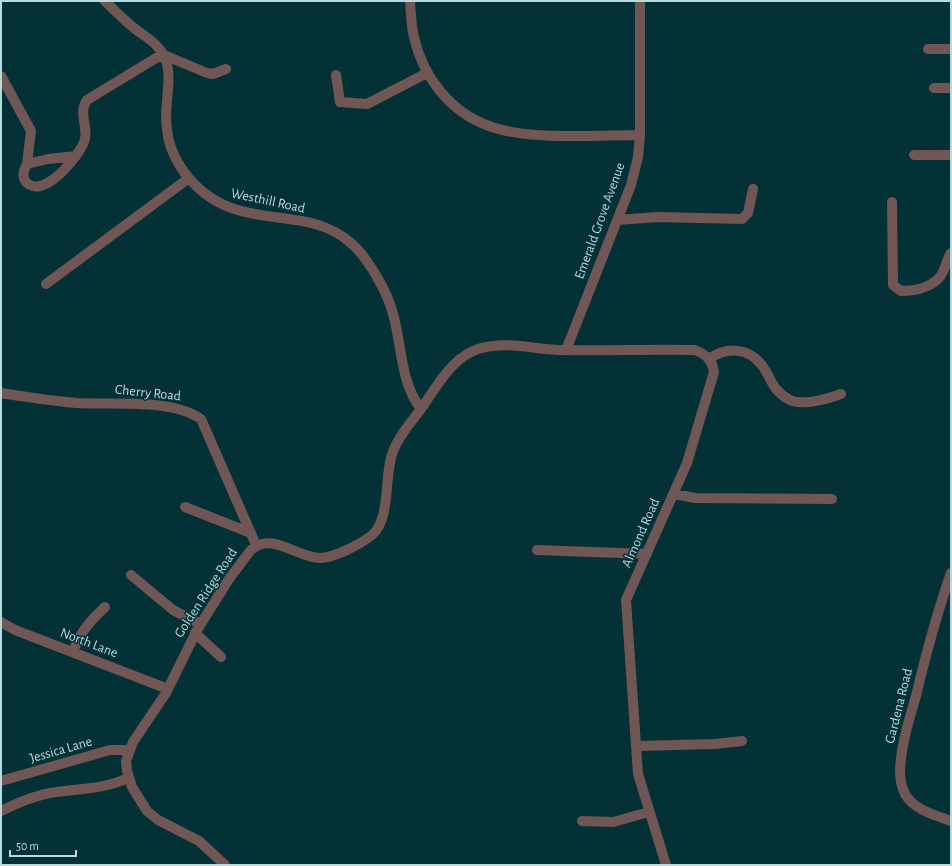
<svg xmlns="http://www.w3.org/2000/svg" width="952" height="866" font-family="'Alegreya Sans',sans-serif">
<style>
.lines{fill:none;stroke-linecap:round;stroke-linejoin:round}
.minor{stroke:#705654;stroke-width:10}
.labels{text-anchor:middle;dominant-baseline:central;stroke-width:3;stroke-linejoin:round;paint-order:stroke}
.street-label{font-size:14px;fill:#b6dbde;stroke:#043135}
</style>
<rect width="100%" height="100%" fill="#043135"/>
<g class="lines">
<path class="minor" d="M105,1C114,10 124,20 134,28C145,37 157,42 164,56C171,70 168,86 167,101C164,128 168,150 184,172C234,239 303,199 352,244C368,258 388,293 393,314C402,345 400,382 421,409
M410,1C411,13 411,26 414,37C423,77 450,112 489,126C529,141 596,135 640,135
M928,49H951
M336,75L340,102L367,104L427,73
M1,76L31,131L27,164
M934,88H951
M914,155H951
M76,156L48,159L27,164C22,172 21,183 33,186C50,191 81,154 85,139C88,126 78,112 87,100L156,58L164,55L207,73L213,74L226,69
M892,202L893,285L901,291C914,291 929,288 939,278C945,272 946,260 951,253
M617,220L658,217L742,219L748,213L753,189
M46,284L189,178
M566,350L631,185L638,157L640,135V1
M709,359C726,347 747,347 761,364C772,378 771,390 790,400C803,406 828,399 841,394
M1,393C26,397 52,401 77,403C113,405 171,398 201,419L256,545
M674,494L695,498L832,499
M185,507L251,533
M537,550L647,554
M951,573C937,613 926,654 916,696C909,720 901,745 900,770C900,778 901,786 905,794C914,810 935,815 951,821
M131,575L173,610L200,624
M1,622L15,630L168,689
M195,633L221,657
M73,652C81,631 89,622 105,607
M636,746L715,744L742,741
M1,781L110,750H130
M1,811C17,803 33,796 50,793C76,789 105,789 128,778
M582,821L613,822L649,812
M225,865L199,841L158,820L147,811L132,787L127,771L126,761L133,742L166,693L197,630L229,579L250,551C271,530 296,558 320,558C334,558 361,544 372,535C392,518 383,473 394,449C400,434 411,422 421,409C435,389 449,362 473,351C499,339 532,349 559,350C604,351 650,349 695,350C707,355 712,360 714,372L687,463L626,600L638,774L666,865"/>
</g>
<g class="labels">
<g class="street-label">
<text transform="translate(268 201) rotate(12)">Westhill Road</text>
<text transform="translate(600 221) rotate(-70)">Emerald Grove Avenue</text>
<text transform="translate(148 393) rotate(6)">Cherry Road</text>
<text transform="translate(641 533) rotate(-66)">Almond Road</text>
<text transform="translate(206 593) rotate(-57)">Golden Ridge Road</text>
<text transform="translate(89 643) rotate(21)">North Lane</text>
<text transform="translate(899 706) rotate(-76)">Gardena Road</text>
<text transform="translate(61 750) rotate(-16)">Jessica Lane</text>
</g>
</g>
<rect width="952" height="866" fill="none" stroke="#b6dbde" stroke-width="4"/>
<path d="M10 850v6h66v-6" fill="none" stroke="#b6dbde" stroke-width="2"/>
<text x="16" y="850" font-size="12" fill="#b6dbde" stroke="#043135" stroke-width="3" paint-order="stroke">50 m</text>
</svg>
